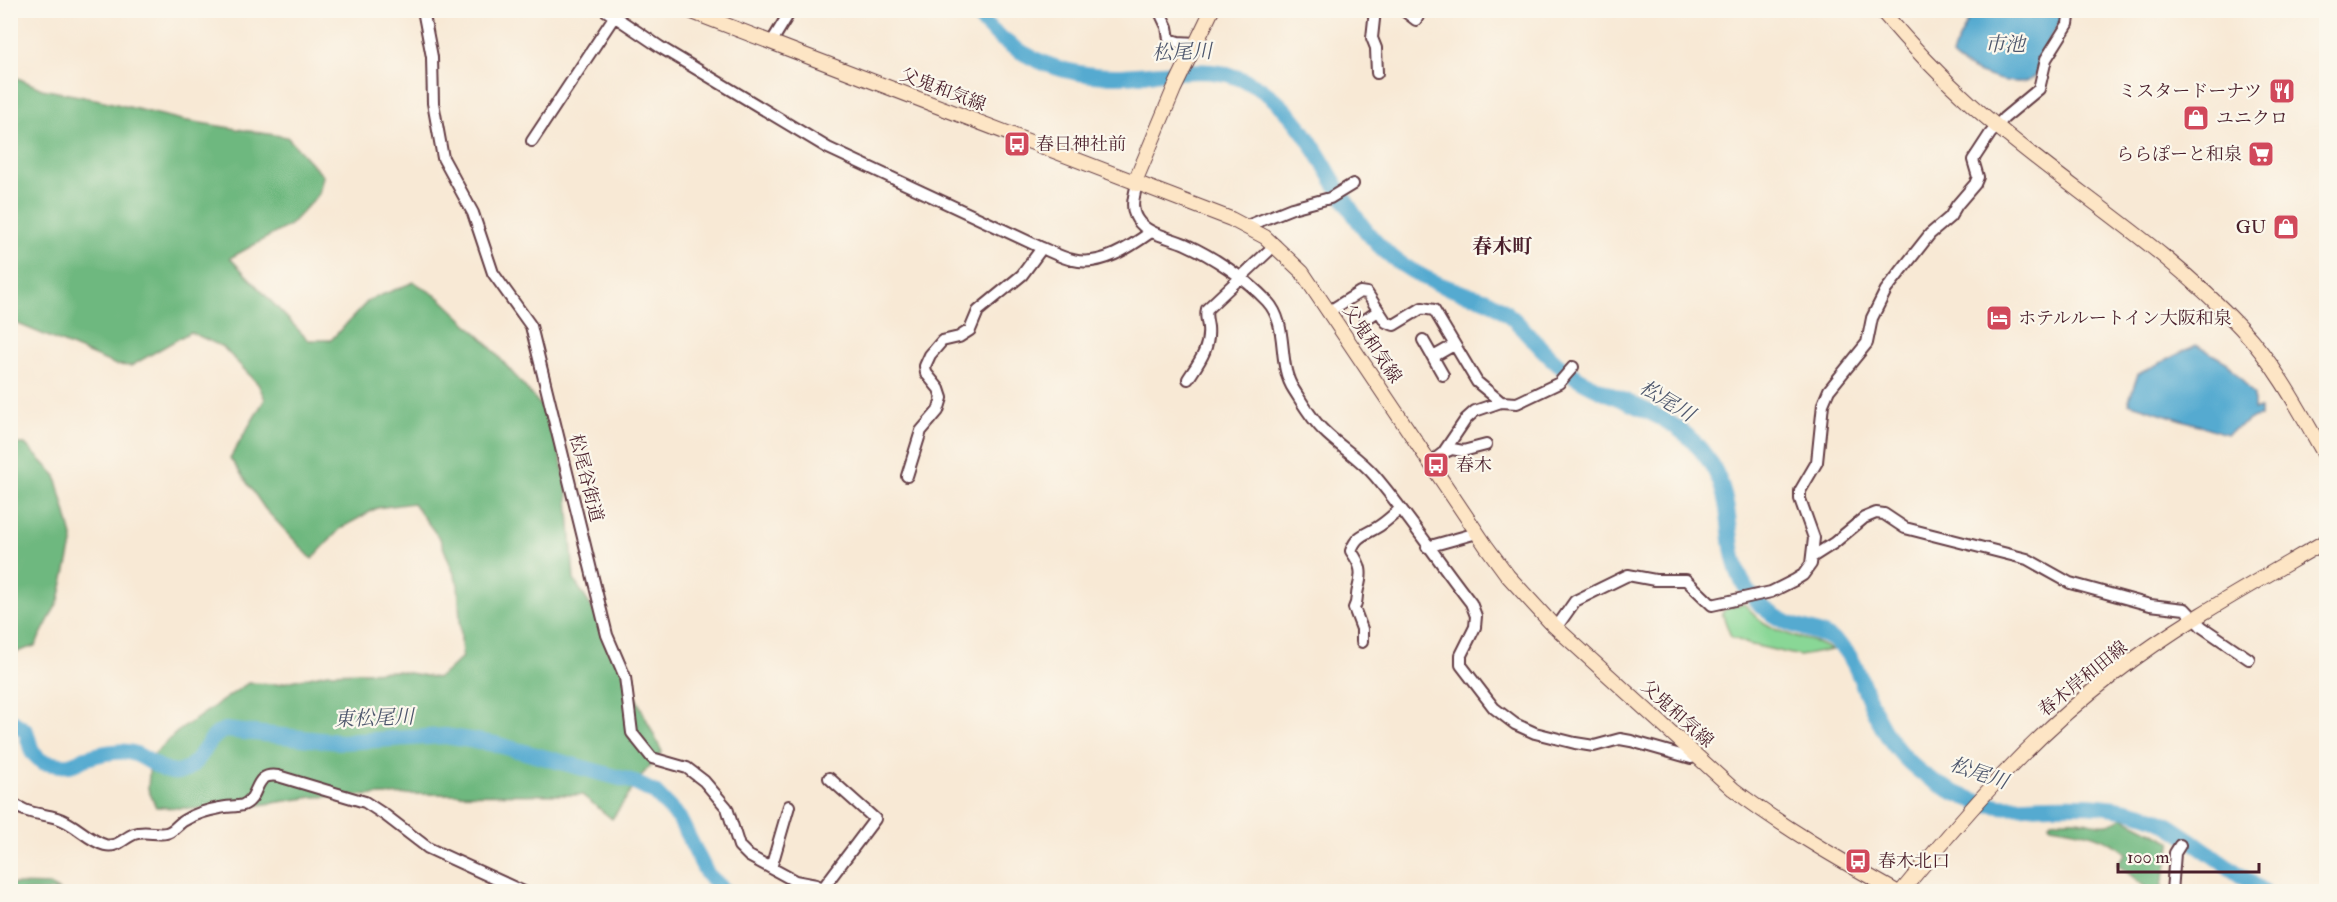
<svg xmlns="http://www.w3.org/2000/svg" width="2337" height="902" font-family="'IM FELL Double Pica','Noto Serif JP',serif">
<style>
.green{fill:#89d796;stroke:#6a7b60;stroke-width:1.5}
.forest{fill:#6eb87f;stroke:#5c6c55;stroke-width:1.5}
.water{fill:#54aad0;stroke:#4f647e;stroke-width:1.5}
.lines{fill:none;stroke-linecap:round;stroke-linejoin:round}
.river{stroke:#54aad0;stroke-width:16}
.street-casing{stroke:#643d44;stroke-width:14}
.secondary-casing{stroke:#643d44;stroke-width:16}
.street{stroke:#fff;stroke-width:10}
.secondary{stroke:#fde5c5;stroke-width:14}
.labels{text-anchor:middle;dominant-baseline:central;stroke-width:4.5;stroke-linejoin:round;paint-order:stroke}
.street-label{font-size:18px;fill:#4a1f2b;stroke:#fbf7ec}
.poi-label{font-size:18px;fill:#4a1f2b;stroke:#fbf7ec;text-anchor:start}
.water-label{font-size:20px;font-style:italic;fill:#4e576d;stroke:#fbf7ec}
.neighbourhood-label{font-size:20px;font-weight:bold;fill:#4a1f2b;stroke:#fbf7ec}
</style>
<rect width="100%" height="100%" fill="#fbf7ec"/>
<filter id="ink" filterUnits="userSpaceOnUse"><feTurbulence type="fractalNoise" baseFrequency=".0167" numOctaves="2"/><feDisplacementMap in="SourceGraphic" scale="12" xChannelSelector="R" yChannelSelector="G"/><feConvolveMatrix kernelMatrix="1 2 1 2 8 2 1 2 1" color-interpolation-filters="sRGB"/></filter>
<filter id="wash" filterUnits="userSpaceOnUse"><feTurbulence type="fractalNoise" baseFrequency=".008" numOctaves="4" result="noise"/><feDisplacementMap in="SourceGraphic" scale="24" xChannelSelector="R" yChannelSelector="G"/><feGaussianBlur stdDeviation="1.35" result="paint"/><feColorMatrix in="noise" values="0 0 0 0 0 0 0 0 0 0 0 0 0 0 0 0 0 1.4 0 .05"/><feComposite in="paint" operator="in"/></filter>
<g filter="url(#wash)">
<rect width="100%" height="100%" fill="#f8e9d5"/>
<path class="green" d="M1744,604L1761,621L1777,630L1796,637L1813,641L1832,650L1800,656L1748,644L1731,637L1722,613L1727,608Z"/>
<path class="forest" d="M11,75L42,89L100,100L182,120L287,137L323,176L319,194L290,225L230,258L308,340H331L369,300L414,282L440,298L484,340L550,416L567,484L574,580L596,614L662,752L643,774L612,819L582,795L420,794L313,797L226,810L156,807L148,789L150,758L177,732L248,683L278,684L327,673L398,671L437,678L446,672L462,657L458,584L440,539L413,503L377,508L341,528L312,559L265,509L230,458L265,399L258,384L223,347L190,332L131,366L116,365L11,321Z
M10,444H25L56,476L73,540L59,600L35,646L11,654Z
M2123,817L2172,842L2161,889L2150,891L2117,864L2126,853C2105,835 2078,830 2051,826L2049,824L2051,821C2059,821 2068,819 2076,820C2097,822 2104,830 2123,817Z
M11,884L49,885L60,891H11Z"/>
<path class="water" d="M1973,11H2061L2063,17C2056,31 2045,43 2041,57C2038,64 2040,74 2033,78C2016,90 1965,71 1952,56L1954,49Z
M2196,345L2228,363L2254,395V409H2260V416L2254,417L2227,434L2128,403L2138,374Z"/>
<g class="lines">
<path class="river" d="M974,10C987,29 1005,43 1025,54C1055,71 1089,77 1123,76C1172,74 1218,60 1262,90C1325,133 1336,217 1397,261C1415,274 1436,284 1457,291C1468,295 1478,296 1489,301C1521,319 1536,348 1564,369C1605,400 1669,409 1701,450C1712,463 1720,478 1724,495C1733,528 1727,563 1749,592C1758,605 1774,617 1788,623C1807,631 1827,632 1842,647C1856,661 1861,682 1869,699C1878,722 1892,746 1910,763C1932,784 1969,803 2000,806C2017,808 2034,805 2051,805C2081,804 2114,805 2143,814C2165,820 2183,835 2202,848C2222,862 2243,877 2264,892
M10,720L26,731L32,752L42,762C50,763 61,766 69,765C75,764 81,760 86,758C99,754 114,750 127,752C146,753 163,778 183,771C203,763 206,736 225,730L340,742L445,736L495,744L631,781L655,793L679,818L707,874L726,892"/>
</g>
</g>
<g filter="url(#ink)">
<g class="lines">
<g class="street-casing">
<path id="street" d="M423,10L432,57L433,103L443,158L473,213L493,273L531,326L607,635L625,677L632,733L652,758L687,768L704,781L727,808L739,846L749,856L795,881L792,892
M605,10L660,47L828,148L1042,248C1052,252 1062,258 1073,260C1101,267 1130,247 1151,232
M1159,10L1167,27L1169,39L1178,42L1196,43
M1375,10L1372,38L1376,48L1377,73
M1403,10L1416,20L1422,10
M771,43L791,10
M532,141L614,17
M1137,184C1134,196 1130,208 1137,219C1147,235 1170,237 1185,244C1214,257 1245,278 1267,301C1290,326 1276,363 1294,390C1303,404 1312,420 1324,431C1340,447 1360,458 1375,476C1409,516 1438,561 1471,603L1476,616L1475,627L1461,655V665L1494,708L1515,724L1535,733L1575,743L1594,746L1620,739L1631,741L1691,758L1697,756
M1247,226L1292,208L1330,198L1353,184
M1328,312L1360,292L1367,293L1386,322L1394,325L1422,308L1434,310L1477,382L1501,402
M1365,320L1378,311
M1423,340L1443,375
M1433,357L1454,345
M1188,379C1199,362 1210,349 1208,327C1207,319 1205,316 1207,309L1275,245
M1443,453L1452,449L1463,451L1486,445
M1430,463L1443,453L1466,419L1475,411L1501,402L1517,403L1559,383L1573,367
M907,476L921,431L938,411L942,398L939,389L926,373L925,366L930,355L942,341L959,337L970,330L978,311L1022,275L1042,248
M1427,547L1477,533
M1812,557L1834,543L1864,518L1876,513L1884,514L1905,528L2027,559L2070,583L2150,605L2185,609L2202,627L2249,659
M1556,628L1575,601L1628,575L1655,580H1686L1712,605L1771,592L1795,580L1803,575L1811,564L1814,538L1800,499V491L1817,462L1823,404L1829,390L1867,343L1872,318L1886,290L1930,234L1950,217L1957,205L1975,184L1978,177L1973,160L1990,134L2004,118L2039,89L2046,59L2068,24L2070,10
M1362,642V629L1354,608C1358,601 1356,596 1358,589C1363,572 1361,565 1351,551C1356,536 1364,535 1376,528C1385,523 1393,515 1400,509
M10,801C24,814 40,813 57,818C75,823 87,840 105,845C117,848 124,838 134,834C145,830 156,835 166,833C174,832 178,823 185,820C195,814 208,810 220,808C227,806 236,807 243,805C261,798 252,772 278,776L365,802L385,815L428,848L524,892
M771,868L789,806
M795,881L816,885L830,892
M823,888L875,819L829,778
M2172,892L2175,853L2180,845"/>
</g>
<g class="secondary-casing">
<path id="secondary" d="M687,10L1231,219L1265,237L1302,272L1486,546L1508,576L1551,623L1733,789C1784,828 1840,860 1897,892
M1881,10C1909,43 1940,76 1972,105C2059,183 2161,242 2241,328C2276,365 2301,413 2326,457
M1137,184V177L1174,89L1212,10
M1901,892C1966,813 2032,736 2114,674C2180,623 2254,583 2326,541"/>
</g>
<use href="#street" class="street"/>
<use href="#secondary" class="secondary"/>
</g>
</g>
<defs>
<g id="restaurant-square" transform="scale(1.35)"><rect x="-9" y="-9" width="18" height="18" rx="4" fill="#d1495b" stroke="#fbf7ec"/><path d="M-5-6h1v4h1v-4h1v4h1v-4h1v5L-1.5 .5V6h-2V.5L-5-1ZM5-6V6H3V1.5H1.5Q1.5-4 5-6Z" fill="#fff"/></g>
<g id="shop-square" transform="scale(1.35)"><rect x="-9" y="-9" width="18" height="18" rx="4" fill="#d1495b" stroke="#fbf7ec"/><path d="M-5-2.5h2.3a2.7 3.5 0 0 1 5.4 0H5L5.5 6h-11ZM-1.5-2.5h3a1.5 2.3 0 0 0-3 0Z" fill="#fff"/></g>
<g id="bus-square" transform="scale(1.35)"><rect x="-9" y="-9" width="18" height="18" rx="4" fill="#d1495b" stroke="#fbf7ec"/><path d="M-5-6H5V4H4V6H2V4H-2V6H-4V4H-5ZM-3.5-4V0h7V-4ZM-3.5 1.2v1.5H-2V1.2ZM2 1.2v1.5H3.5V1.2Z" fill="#fff"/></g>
<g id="supermarket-square" transform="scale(1.35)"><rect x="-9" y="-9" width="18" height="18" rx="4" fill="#d1495b" stroke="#fbf7ec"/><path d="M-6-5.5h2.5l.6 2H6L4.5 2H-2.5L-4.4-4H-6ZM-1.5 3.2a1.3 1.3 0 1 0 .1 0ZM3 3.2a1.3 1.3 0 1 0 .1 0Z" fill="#fff"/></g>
<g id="hotel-square" transform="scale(1.35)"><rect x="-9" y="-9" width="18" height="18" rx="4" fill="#d1495b" stroke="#fbf7ec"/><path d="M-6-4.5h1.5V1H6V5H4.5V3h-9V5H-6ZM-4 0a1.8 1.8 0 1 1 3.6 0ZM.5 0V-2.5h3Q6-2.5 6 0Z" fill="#fff"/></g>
</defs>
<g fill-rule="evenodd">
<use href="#restaurant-square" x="2282" y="91"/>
<use href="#shop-square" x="2196" y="118"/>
<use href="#bus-square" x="1017" y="144"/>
<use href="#supermarket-square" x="2261" y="154"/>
<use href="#shop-square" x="2286" y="227"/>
<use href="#hotel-square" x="1999" y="318"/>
<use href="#bus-square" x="1436" y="465"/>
<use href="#bus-square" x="1858" y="861"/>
</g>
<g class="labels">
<g class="street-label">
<text transform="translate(943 90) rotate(21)">父鬼和気線</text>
<text transform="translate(1372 344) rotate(56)">父鬼和気線</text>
<text transform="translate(586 478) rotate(76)">松尾谷街道</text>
<text transform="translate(2083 679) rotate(-39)">春木岸和田線</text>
<text transform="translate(1677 714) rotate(42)">父鬼和気線</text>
</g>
<g class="poi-label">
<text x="2262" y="91" text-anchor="end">ミスタードーナツ</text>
<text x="2216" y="118">ユニクロ</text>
<text x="1036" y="144">春日神社前</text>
<text x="2242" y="154" text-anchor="end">ららぽーと和泉</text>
<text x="2266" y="227" text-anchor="end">GU</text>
<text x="2018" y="318">ホテルルートイン大阪和泉</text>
<text x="1456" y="465">春木</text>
<text x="1878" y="861">春木北口</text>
</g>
<g class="water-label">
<text x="2005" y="44">市池</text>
<text transform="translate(1182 52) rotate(-2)">松尾川</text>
<text transform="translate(1667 401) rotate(31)">松尾川</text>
<text transform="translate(374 718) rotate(-2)">東松尾川</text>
<text transform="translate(1979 773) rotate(19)">松尾川</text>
</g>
<g class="neighbourhood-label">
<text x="1502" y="246">春木町</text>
</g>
</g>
<rect width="2337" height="902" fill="none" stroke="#fbf7ec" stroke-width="36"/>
<path d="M2118 863v9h141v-9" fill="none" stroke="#4a1f2b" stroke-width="3"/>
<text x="2127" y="863" font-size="18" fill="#4a1f2b" stroke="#fbf7ec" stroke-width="4.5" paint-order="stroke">100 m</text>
</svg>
